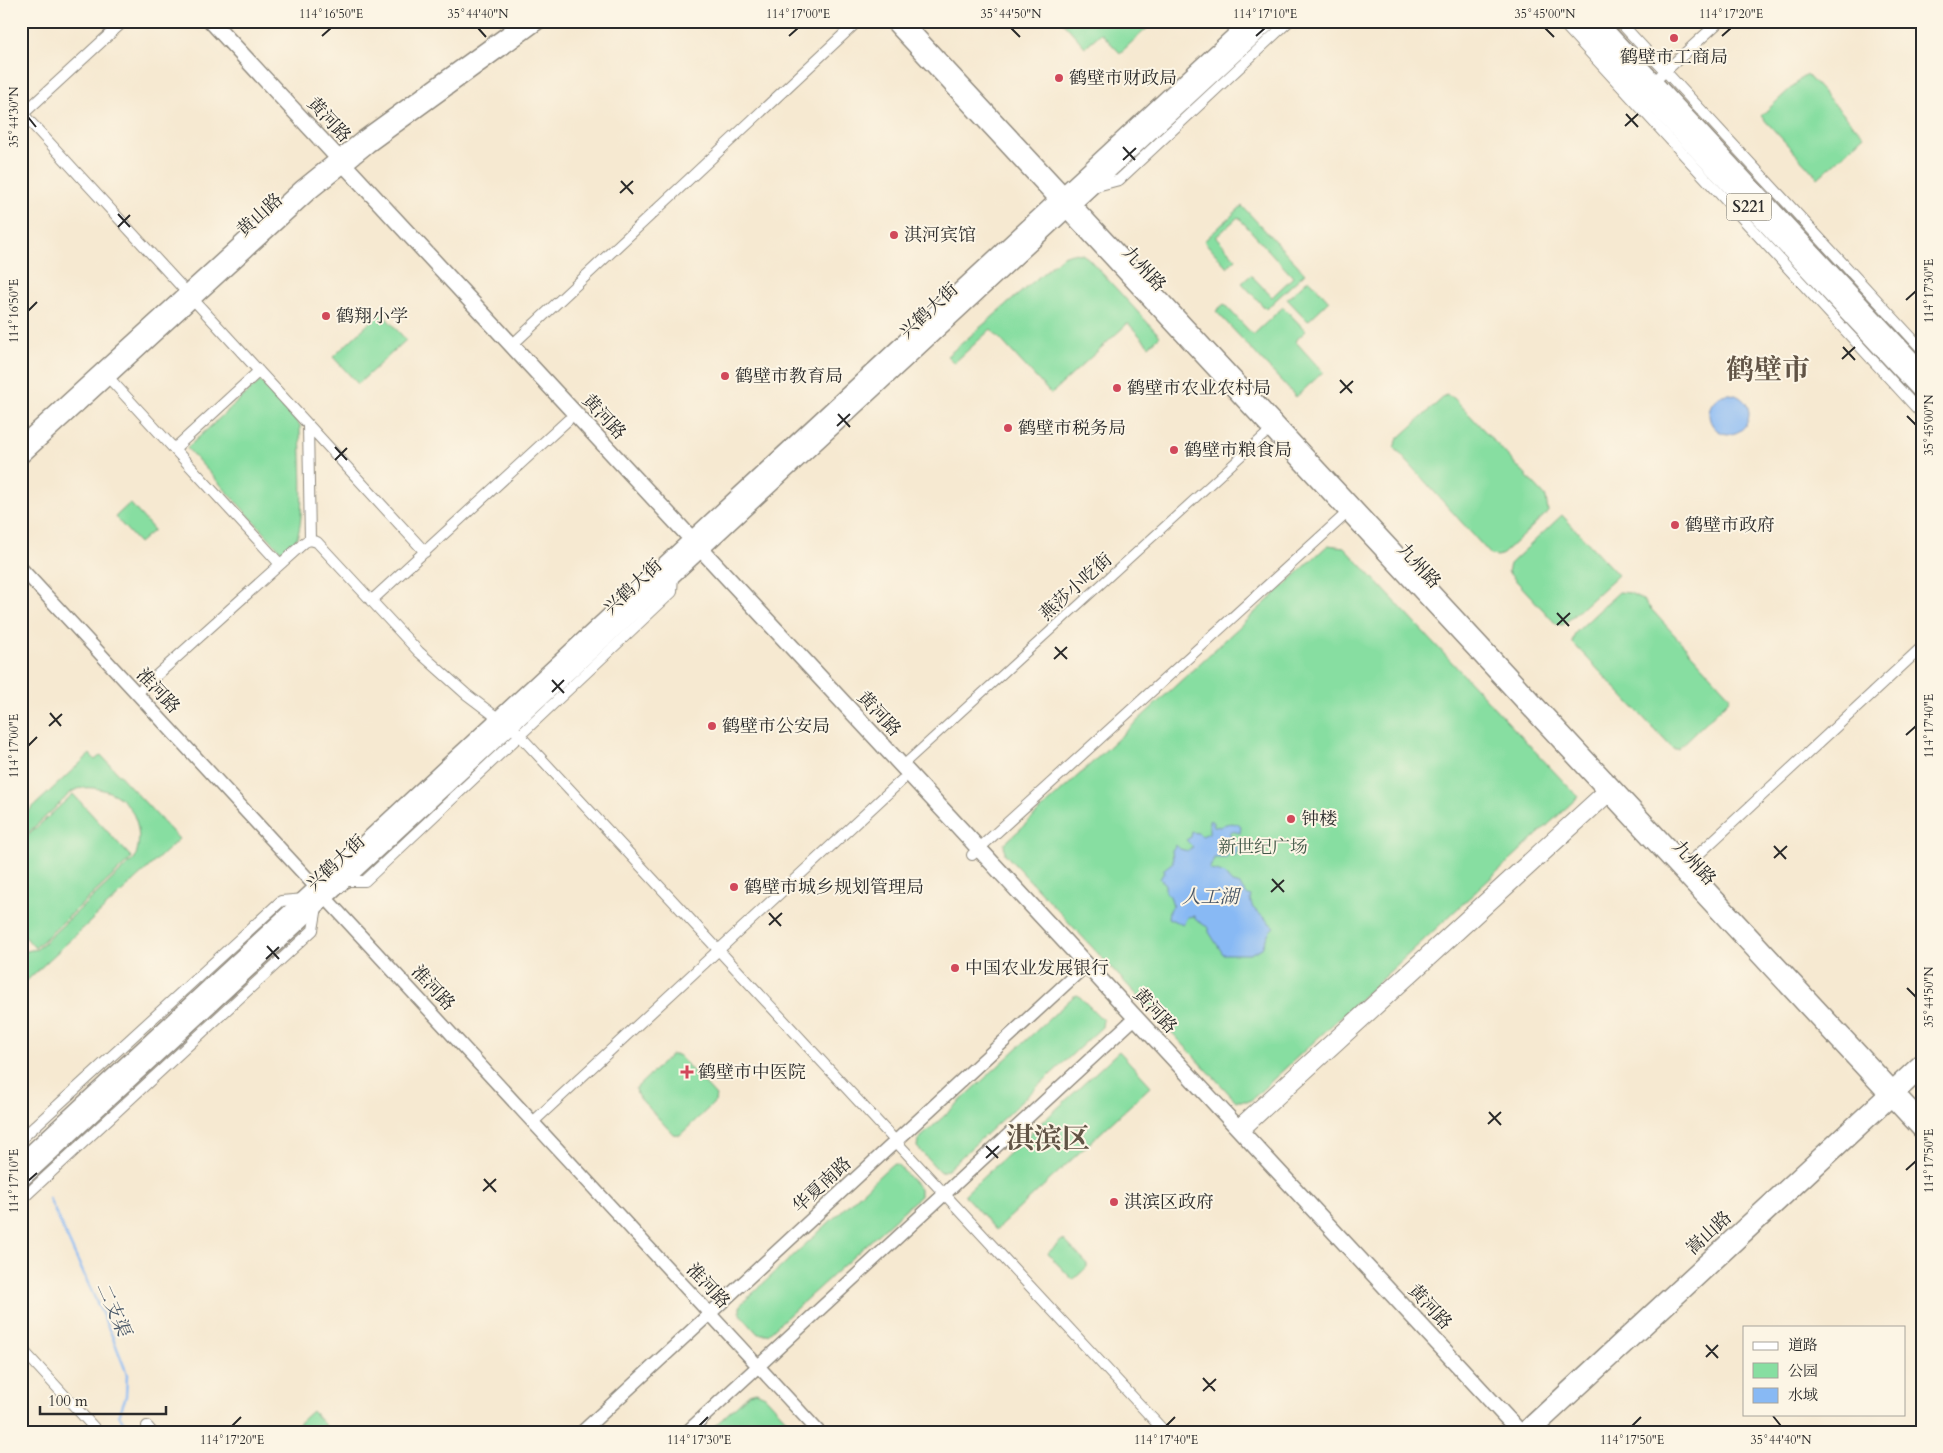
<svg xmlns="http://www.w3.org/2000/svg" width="1943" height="1453" font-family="Cardo,'Noto Serif SC',serif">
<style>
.green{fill:#87dea1;stroke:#598466}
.water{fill:#88b9f4;stroke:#5a7290}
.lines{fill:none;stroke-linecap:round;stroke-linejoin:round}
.stream{stroke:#88b9f4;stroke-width:2.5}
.pedestrian-casing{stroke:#908a7e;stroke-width:10}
.minor-casing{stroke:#908a7e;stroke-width:12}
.tertiary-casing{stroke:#908a7e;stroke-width:15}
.secondary-casing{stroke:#908a7e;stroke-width:18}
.primary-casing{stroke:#908a7e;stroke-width:19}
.pedestrian{stroke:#fff;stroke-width:8}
.minor{stroke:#fff;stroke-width:10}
.tertiary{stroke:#fff;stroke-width:12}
.secondary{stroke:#fff;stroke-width:15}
.primary{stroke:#fff;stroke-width:16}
.ticks{fill:none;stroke:#2b2b2b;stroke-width:2}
.poi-dot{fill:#d1495b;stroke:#fcf5e5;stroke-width:2}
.labels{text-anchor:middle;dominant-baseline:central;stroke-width:4;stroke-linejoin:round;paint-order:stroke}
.shield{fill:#fcf5e5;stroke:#6a6863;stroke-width:1}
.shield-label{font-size:16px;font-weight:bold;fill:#2b2b2b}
.poi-label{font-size:18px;fill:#2b2b2b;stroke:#fcf5e5;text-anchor:start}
.street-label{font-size:18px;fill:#2b2b2b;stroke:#fcf5e5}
.park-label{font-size:18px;fill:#425848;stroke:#fcf5e5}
.water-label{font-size:19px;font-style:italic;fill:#475667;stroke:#fcf5e5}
.town-label{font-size:28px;font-weight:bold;fill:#615446;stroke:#fcf5e5}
.neatline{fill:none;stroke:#2b2b2b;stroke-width:2}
.ticks-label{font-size:12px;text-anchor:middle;fill:#2b2b2b}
</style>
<rect width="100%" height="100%" fill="#fcf5e5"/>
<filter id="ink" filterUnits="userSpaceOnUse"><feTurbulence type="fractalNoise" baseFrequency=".02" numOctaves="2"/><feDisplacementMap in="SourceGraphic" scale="10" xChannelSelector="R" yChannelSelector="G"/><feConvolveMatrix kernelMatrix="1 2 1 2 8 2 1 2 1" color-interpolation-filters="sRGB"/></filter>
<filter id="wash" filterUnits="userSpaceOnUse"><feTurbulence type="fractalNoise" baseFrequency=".0096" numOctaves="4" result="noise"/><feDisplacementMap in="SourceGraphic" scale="20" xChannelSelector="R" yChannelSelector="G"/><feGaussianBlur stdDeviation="1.12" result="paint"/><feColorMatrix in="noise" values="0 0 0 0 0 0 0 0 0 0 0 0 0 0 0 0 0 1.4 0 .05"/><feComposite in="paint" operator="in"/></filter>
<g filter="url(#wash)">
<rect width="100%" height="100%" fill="#f6e9d1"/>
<path class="green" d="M1062,21H1155L1120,53L1101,33L1085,47Z
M1806,74L1864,136L1818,178L1761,116Z
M1242,206L1305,273L1266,309L1242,283L1251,275L1272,297L1293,277L1238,217L1216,237L1236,259L1227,267L1204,241Z
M1072,253L1082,254L1088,258L1160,336L1149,346L1128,323L1051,394L991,329L954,363L947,356L1063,256Z
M1309,279L1329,301L1308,321L1287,299Z
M1224,304L1253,335L1283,307L1306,331L1295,341L1323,372L1296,397L1216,311Z
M381,312L406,340L358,384L333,357Z
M260,381L300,425C300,446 306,524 296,539C293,544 286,548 282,552L187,448Z
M1446,395L1454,398L1546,497L1548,512L1503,554L1498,556L1491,555L1394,447L1398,439Z
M130,503L154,530L139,543L115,517Z
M1562,515L1618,575L1563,625L1556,624L1508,572L1510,564Z
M1328,545L1344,547L1578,797L1250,1101H1236L1005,854L1004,844Z
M1619,592L1630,593L1642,599L1730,696L1728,701L1678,749H1673L1572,642L1575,633Z
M90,754L95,760L101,755L179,839L21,986V952L37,949L135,858C146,828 132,795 99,789C91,787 80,787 73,791C67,795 63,801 58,805C46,816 34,828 21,839V818Z
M73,794L132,858L35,948L21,932V842Z
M1078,995L1103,1020L1102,1027L947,1170L940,1172L917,1147L918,1140L1074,996Z
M1119,1051L1151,1086L996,1230L964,1195Z
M671,1055H678L716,1096L715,1102L680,1135L673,1134L637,1095L636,1088Z
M896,1164L899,1166L920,1189V1196L768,1334H758L740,1314V1305L891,1165Z
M1062,1240L1065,1241L1087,1264V1267L1073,1280L1049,1255L1048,1253Z
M756,1392L765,1396L798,1432H708L749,1394Z
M312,1411L331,1432H293L291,1430Z"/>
<path class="water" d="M1709 414a20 20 0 1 1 40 0a20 20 0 1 1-40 0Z
M1209,820L1213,822L1214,826L1220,827C1225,823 1236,821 1241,827L1240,833L1231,831L1229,833L1233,838L1234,844L1238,846L1236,855L1233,856L1231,853L1227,855V858H1214L1209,870L1217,871L1224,874L1232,883L1240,885L1246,894L1251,896L1250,900L1253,908L1274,927L1269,932L1262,948L1250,954H1223L1209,932V928L1196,920L1194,916L1187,917L1183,925L1168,918L1169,910L1173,905L1170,896L1165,892V883L1160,879L1164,872L1163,870L1173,862L1172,850L1176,845L1180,849L1188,851L1193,847L1186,840L1191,837L1192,832L1198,833L1202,836L1209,833Z"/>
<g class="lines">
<path class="stream" d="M49,1198L113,1338L127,1374L126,1396L119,1415L130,1432"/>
</g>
</g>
<g filter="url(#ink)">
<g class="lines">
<g class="pedestrian-casing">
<path id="pedestrian" d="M902,766L1270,430"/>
</g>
<g class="minor-casing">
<path id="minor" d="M124,21L23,114L425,552
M1228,21L1239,32
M1561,21L1922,414
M1619,21L1922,349
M1917,21L1922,26
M1660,76L1720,21
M1093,187L1119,180L1289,21
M512,345L858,21
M108,377L280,564
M308,425L310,540
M174,449L259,371
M371,601L568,420
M137,693L305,542L310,540L317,542L419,652L466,694L499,719
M511,726L1165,1432
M972,855L1347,513
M1687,865L1922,647
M344,881H365L672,592L673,575
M533,1122L902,780
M1236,1126L1603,790
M1242,1133L1609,797
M21,1139L281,901L305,899
M21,1200L313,930L317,907
M21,1348L98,1432
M147,1426L152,1432"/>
</g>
<g class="tertiary-casing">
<path id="tertiary" d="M890,21L1922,1134
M905,21L1922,1118
M21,443L301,187L363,137L523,21
M21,458L308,195L369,146L541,21
M21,568L819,1432
M582,1432L1086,965
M687,1432L1136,1017
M1520,1432L1922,1059
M1534,1432L1922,1072"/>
</g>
<g class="secondary-casing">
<path id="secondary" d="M211,21L1520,1432
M21,1162L1250,21
M21,1180L1270,21"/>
</g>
<g class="primary-casing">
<path id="primary" d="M1577,21L1922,392
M1597,21L1922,371"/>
</g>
<use href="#pedestrian" class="pedestrian"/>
<use href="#minor" class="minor"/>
<use href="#tertiary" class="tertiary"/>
<use href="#secondary" class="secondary"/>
<use href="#primary" class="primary"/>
</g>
</g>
<path class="ticks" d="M478,28L486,37M1011,28L1020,37M1545,28L1554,37M322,36L331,28M789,36L798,28M1256,36L1265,28M1722,36L1731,28M1626,114L1638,127M28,117L36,127M1625,126L1638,114M1123,147L1135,160M1123,160L1136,148M621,181L633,194M620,193L633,181M118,214L130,227M118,227L130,215M1906,300L1916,291M28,311L37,302M1843,347L1855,360M1842,359L1855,347M1340,380L1352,393M1340,393L1353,381M838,414L850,427M1907,416L1916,425M837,426L850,414M335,447L347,460M335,460L347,448M1557,613L1569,626M1557,625L1570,613M1055,647L1067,659M1054,659L1067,647M552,680L564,693M552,692L564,680M50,713L61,726M49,726L62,714M1906,735L1916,726M28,746L37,737M1774,846L1786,859M1774,858L1787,846M1272,879L1284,892M1271,892L1284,880M769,913L781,926M769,925L782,913M267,946L279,959M266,959L279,947M1907,988L1916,997M1489,1112L1501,1125M1488,1124L1501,1112M986,1146L998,1158M986,1158L999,1146M1906,1170L1916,1161M484,1179L496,1192M28,1181L37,1173M483,1191L496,1179M1706,1345L1718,1358M1706,1357L1718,1345M1203,1378L1215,1391M1203,1391L1216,1379M1773,1416L1781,1426M232,1426L241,1417M699,1426L708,1417M1166,1426L1175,1417M1632,1426L1641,1417"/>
<g class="poi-dot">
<circle cx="1674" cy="38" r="5"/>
<circle cx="1059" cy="78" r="5"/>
<circle cx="894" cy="235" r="5"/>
<circle cx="326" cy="316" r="5"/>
<circle cx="725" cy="376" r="5"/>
<circle cx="1117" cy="388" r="5"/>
<circle cx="1008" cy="428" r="5"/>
<circle cx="1174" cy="450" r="5"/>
<circle cx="1675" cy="525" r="5"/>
<circle cx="712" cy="726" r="5"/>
<circle cx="1291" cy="819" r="5"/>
<circle cx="734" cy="887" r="5"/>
<circle cx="955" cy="968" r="5"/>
<path d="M684.5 1064.5h5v5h5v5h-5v5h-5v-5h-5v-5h5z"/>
<circle cx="1114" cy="1202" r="5"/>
</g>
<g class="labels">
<rect class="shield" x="1726.5" y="193.5" width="45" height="27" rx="4"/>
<g class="shield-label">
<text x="1749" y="207">S221</text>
</g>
<g class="poi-label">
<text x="1674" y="57" text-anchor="middle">鹤壁市工商局</text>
<text x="1069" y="78">鹤壁市财政局</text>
<text x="904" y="235">淇河宾馆</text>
<text x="336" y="316">鹤翔小学</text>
<text x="735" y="376">鹤壁市教育局</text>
<text x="1127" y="388">鹤壁市农业农村局</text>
<text x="1018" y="428">鹤壁市税务局</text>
<text x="1184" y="450">鹤壁市粮食局</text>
<text x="1685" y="525">鹤壁市政府</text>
<text x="722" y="726">鹤壁市公安局</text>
<text x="1301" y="819">钟楼</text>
<text x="744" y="887">鹤壁市城乡规划管理局</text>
<text x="965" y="968">中国农业发展银行</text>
<text x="698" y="1072">鹤壁市中医院</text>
<text x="1124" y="1202">淇滨区政府</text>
</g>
<g class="street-label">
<text transform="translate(329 120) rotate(47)">黄河路</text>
<text transform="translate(260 215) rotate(-42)">黄山路</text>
<text transform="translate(1144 269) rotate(47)">九州路</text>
<text transform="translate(929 311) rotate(-43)">兴鹤大街</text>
<text transform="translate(604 417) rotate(47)">黄河路</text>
<text transform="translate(1419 566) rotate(47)">九州路</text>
<text transform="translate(633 587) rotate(-43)">兴鹤大街</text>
<text transform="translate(1076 587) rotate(-42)">燕莎小吃街</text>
<text transform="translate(158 691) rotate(47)">淮河路</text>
<text transform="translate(879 714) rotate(47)">黄河路</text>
<text transform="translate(336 863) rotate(-43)">兴鹤大街</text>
<text transform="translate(1694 863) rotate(47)">九州路</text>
<text transform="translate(433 988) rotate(47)">淮河路</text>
<text transform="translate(1155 1011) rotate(47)">黄河路</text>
<text transform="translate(822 1185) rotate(-43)">华夏南路</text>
<text transform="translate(1709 1233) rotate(-43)">嵩山路</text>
<text transform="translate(708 1286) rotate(47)">淮河路</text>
<text transform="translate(1430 1307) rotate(47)">黄河路</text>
</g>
<g class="park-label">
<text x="1263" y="847">新世纪广场</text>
</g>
<g class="water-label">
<text x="1210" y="897">人工湖</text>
<text transform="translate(113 1309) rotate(66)">二支渠</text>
</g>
<g class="town-label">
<text x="1768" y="370">鹤壁市</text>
<text x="1048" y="1139">淇滨区</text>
</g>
</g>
<rect width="1943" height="1453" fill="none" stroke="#fcf5e5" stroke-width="55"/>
<rect x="1743" y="1326" width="162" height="90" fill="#fcf5e5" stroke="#a8a49b"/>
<rect x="1753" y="1342" width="25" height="8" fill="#ffffff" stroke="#a8a49b"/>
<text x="1788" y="1350" font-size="15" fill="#2b2b2b">道路</text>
<rect x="1753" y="1363" width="25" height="15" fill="#87dea1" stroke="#a8a49b"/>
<text x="1788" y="1376" font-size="15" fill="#2b2b2b">公园</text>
<rect x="1753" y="1388" width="25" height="15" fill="#88b9f4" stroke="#a8a49b"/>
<text x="1788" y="1400" font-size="15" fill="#2b2b2b">水域</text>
<path d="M40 1406v8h126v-8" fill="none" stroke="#2b2b2b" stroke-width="2.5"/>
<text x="48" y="1406" font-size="15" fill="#2b2b2b" stroke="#fcf5e5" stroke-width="4" paint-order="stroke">100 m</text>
<rect x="28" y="28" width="1888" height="1398" class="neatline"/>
<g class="ticks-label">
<text x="331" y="18">114°16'50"E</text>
<text x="478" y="18">35°44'40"N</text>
<text x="798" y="18">114°17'00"E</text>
<text x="1011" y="18">35°44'50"N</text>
<text x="1265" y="18">114°17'10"E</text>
<text x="1545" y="18">35°45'00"N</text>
<text x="1731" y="18">114°17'20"E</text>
<text transform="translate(14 117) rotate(-90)" y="4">35°44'30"N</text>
<text transform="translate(1929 291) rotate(-90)" y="4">114°17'30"E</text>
<text transform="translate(14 311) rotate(-90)" y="4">114°16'50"E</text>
<text transform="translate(1929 425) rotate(-90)" y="4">35°45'00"N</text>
<text transform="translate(1929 726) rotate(-90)" y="4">114°17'40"E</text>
<text transform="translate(14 746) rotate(-90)" y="4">114°17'00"E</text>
<text transform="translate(1929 997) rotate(-90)" y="4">35°44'50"N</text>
<text transform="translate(1929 1161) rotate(-90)" y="4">114°17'50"E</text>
<text transform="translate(14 1181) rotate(-90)" y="4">114°17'10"E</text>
<text x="232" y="1444">114°17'20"E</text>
<text x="699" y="1444">114°17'30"E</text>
<text x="1166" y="1444">114°17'40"E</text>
<text x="1632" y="1444">114°17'50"E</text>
<text x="1781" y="1444">35°44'40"N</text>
</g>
</svg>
